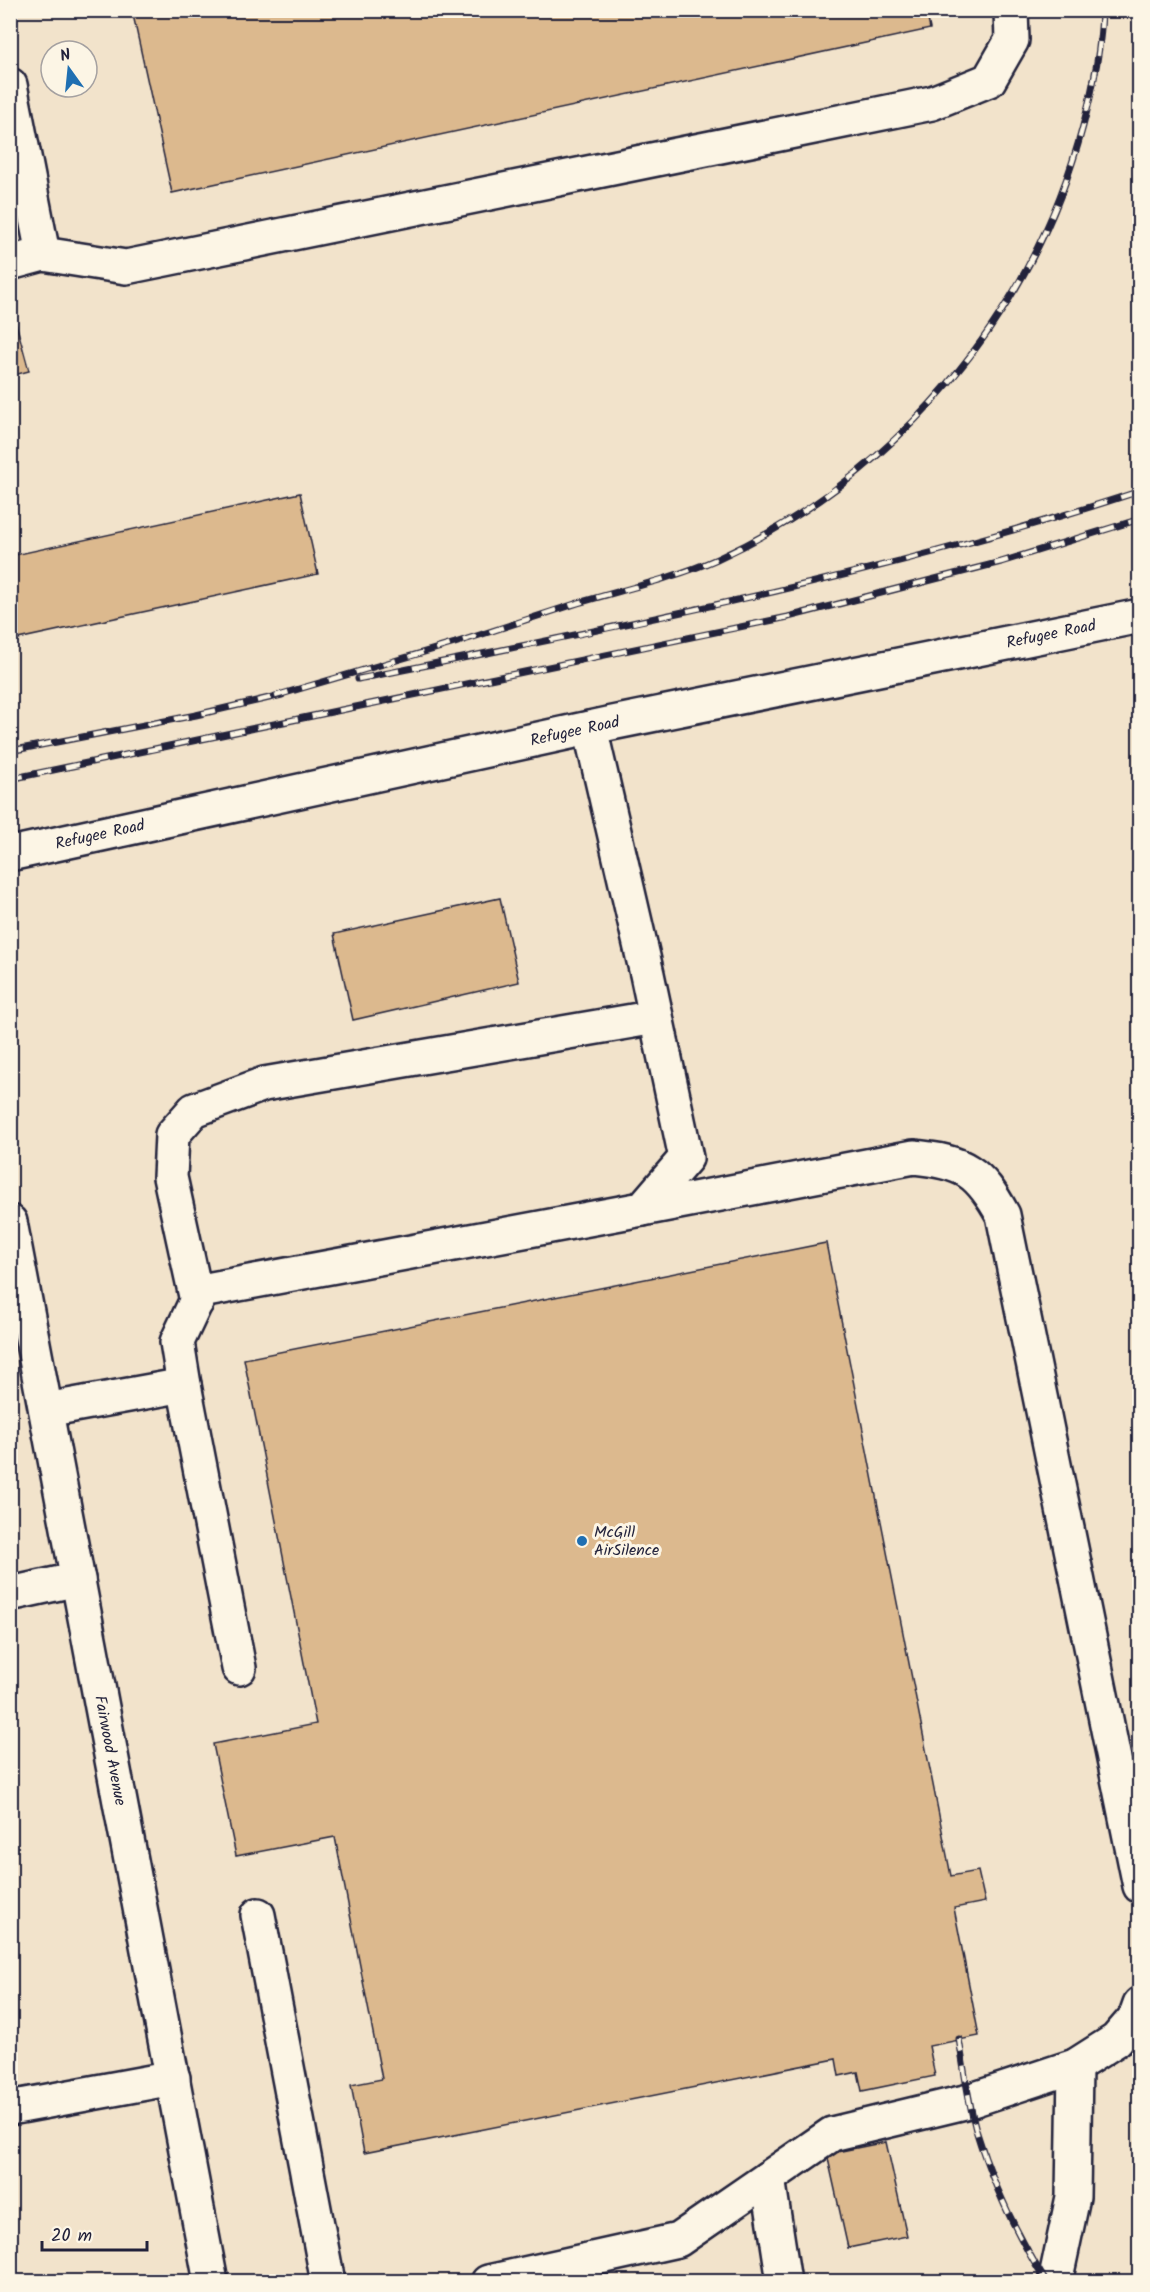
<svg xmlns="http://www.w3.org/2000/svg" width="1150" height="2292" font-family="Kalam,sans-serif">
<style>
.built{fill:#f2e3cb;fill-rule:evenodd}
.building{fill:#dcb98e;stroke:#22223b;stroke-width:1.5}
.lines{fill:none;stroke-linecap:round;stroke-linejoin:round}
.minor-casing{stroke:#22223b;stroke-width:38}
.major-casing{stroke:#22223b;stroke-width:38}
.minor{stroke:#fcf5e5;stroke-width:33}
.major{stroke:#fcf5e5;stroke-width:33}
.rail-casing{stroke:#22223b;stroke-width:7}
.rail{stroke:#fcf5e5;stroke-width:4.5;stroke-dasharray:14;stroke-linecap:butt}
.poi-dot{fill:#1f6fb2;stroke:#fcf5e5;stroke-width:2}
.labels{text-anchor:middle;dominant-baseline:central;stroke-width:6;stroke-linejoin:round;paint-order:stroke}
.street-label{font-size:16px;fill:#22223b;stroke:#fcf5e5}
.poi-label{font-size:16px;fill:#22223b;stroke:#fcf5e5;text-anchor:start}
</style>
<rect width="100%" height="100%" fill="#fcf5e5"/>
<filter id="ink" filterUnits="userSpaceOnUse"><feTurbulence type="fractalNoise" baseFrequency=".0167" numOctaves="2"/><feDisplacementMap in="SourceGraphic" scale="12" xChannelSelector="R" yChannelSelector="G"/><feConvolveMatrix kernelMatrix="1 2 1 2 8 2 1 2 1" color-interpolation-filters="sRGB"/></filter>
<g filter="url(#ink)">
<path class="built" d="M11,11H1139V2281H11ZM51,51H87V87H51Z"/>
<path class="building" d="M132,10H926L930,29L172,193Z
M14,316L29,371L10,376V317Z
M300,493L318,574L13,640L10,630V556Z
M500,898L519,982L353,1020L334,934Z
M826,1243L951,1876L978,1871L985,1902L954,1908L979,2036L929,2046L935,2076L862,2091L858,2072L839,2076L836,2059L364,2153L351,2085L382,2079L335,1837L236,1856L213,1744L316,1724L244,1359Z
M886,2142L907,2236L848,2248L827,2154Z"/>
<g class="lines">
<g class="minor-casing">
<g id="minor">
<path d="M10,85L43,254"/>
<path d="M10,263L43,254L126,267L932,103L989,80L1012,40L1011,10"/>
<path d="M642,1209L914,1157C964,1162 979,1171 1003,1215L1140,1886"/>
<path id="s1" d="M10,1222L211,2282"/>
<path d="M197,1301L170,1177L172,1135L194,1110L264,1084L656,1017"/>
<path d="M184,1385L239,1668"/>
<path d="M46,1410L184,1385L177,1342L201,1291L642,1209L686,1158L647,974L590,728"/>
<path d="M10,1594L78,1579"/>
<path d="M258,1915L328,2282"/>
<path d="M10,2108L173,2078"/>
<path d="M768,2178L784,2282"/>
<path d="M488,2282L678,2240L832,2134L969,2101L1075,2066L1116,2040L1135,2018L1140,2004"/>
<path d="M1055,2282L1073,2197L1075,2066"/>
</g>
</g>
<g class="major-casing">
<g id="major">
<path id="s2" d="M10,854L612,723L1140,616"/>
</g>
</g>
<use href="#minor" class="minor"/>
<use href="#major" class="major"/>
<g class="rail-casing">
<path id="rail" d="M358,679C621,626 885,575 1140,491
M275,696C335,678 395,661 455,643C496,630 537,616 578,603C625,589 672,579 717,559C896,477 1033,316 1083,126C1093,89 1101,49 1102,10
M10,751L196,715L282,695
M10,779L788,617L1001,562L1140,519
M959,2039C964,2069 968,2100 976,2130C992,2183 1017,2235 1046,2282"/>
</g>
<use href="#rail" class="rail"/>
</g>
</g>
<circle class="poi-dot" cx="582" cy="1541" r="6"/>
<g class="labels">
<g class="street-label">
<text stroke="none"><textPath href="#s2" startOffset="1064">Refugee Road</textPath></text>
<text stroke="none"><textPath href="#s2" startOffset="578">Refugee Road</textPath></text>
<text stroke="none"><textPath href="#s2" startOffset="92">Refugee Road</textPath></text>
<text stroke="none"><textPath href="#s1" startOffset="538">Fairwood Avenue</textPath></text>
</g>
<g class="poi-label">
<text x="594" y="1532">McGill<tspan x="594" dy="18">AirSilence</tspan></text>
</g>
</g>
<rect width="1150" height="2292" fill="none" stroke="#fcf5e5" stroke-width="36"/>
<rect x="18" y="18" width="1114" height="2256" fill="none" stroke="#22223b" stroke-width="2" filter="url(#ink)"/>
<g transform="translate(69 69) rotate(345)"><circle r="28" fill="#fcf5e5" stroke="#a5a1a1" stroke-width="1.5"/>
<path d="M0-4.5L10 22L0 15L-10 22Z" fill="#1f6fb2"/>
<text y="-9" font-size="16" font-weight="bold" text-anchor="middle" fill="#22223b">N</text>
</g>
<path d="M42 2241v9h105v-9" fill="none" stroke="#22223b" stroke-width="3"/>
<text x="51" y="2241" font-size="18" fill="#22223b" stroke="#fcf5e5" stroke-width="4.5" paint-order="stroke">20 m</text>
</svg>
